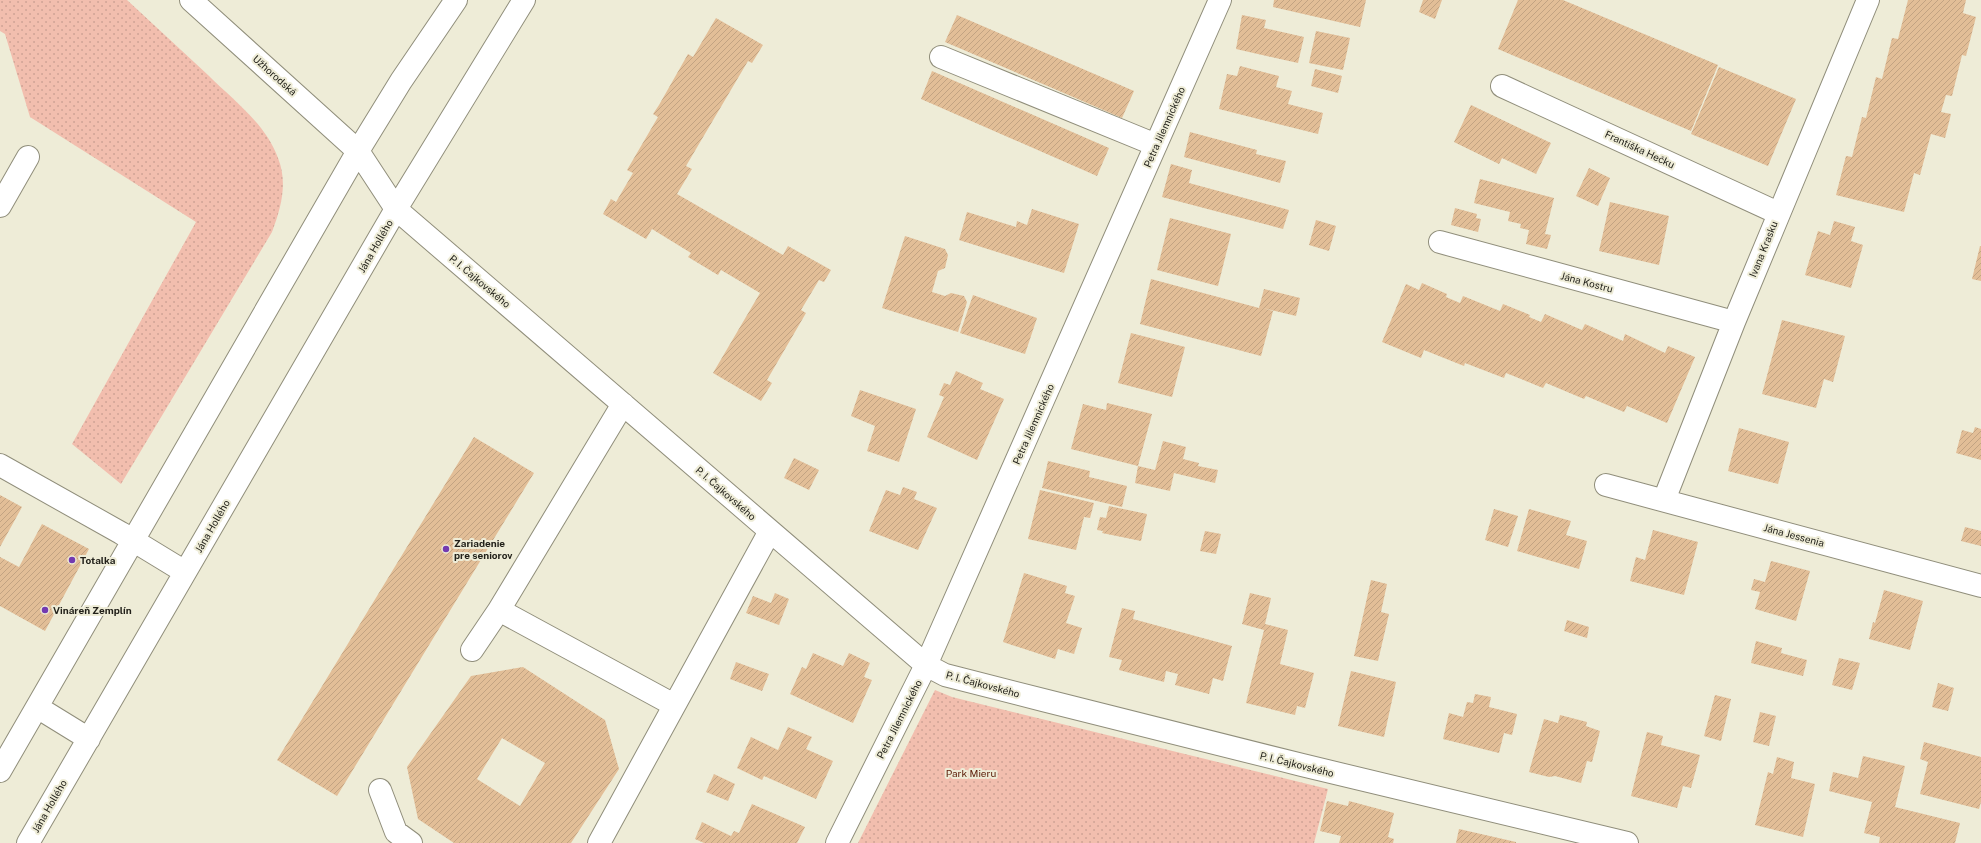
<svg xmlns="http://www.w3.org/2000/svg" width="1981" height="843" font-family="'Public Sans',sans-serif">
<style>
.park{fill:url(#park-dots)}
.building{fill:url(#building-hatch);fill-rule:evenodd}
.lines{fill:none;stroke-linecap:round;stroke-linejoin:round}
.minor-casing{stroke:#908e7b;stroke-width:24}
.minor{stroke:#fff;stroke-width:22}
.poi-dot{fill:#733ab1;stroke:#eeecd7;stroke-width:1.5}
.labels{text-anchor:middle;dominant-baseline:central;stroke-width:4;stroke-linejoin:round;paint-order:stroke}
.street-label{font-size:10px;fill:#22211a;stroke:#eeecd7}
.poi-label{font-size:10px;font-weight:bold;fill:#22211a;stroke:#eeecd7;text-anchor:start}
.park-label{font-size:10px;fill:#5e200b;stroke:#eeecd7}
</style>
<defs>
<pattern id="park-dots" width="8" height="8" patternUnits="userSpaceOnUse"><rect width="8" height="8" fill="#f2beae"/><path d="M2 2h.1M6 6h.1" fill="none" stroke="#cfa395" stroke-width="1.8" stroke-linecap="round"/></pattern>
<pattern id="building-hatch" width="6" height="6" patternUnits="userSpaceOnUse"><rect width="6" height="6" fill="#e2be97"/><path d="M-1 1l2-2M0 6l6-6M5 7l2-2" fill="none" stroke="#c2a382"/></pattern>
</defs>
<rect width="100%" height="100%" fill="#eeecd7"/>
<path class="park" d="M0,0H127C154,25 181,50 208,75C233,100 266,124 278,158C288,183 281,208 272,232L121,484L72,444L196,222L30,117L5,34L0,31Z
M935,690L952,697L1328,789L1314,843H858Z"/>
<path class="building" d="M1274,0H1366L1360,27L1273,7Z
M1423,0H1442L1435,19L1419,12Z
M1518,0H1563L1718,65L1691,131L1498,49Z
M1908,0H1966L1963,13L1976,17L1966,56L1962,55L1952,96L1946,95L1941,112L1951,114L1945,138L1931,134L1920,175L1914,173L1904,212L1836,195L1846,156L1852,157L1862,117L1866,118L1876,77L1882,79L1892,38L1898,39Z
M957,15L1134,91L1122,118L945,42Z
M1242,15L1266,20L1264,28L1304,37L1298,63L1236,49Z
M716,18L763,45L752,63L748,61L686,166L692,169L677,194L783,255L788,246L831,270L824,282L819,280L801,310L806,313L767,380L772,383L761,401L713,373L760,293L721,270L718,275L688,257L691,253L652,229L646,239L603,214L611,199L616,202L633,173L627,170L658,117L653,114L659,105L688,54L693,57Z
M1316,31L1350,38L1343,70L1309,63Z
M1240,66L1279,76L1276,87L1292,91L1288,104L1323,113L1318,134L1219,109L1227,74L1237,76Z
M1719,67L1796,99L1768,166L1691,134Z
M1315,69L1342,76L1338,93L1311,86Z
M932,71L1109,148L1097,176L921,99Z
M1471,105L1551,143L1536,174L1502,158L1499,164L1454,142Z
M1190,132L1257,150L1256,154L1286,161L1280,183L1184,157Z
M1171,164L1192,170L1189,183L1289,210L1283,229L1162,197Z
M1589,168L1610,178L1598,206L1576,196Z
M1480,179L1554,198L1545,234L1551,235L1547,249L1526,244L1529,230L1520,228L1521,224L1508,221L1510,212L1474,203Z
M1610,202L1669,216L1659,265L1599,251Z
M1455,208L1477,214L1476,218L1481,219L1478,232L1451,225Z
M1032,209L1079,224L1064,273L959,240L967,212L1016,227L1017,221L1027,225Z
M1170,218L1231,234L1218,286L1157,270Z
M1316,220L1336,226L1329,251L1309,245Z
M1834,221L1855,227L1851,241L1863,245L1851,288L1805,275L1818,231L1830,235Z
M905,236L945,249L948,255L945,268L938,271L932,292L945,296L951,293L964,296L967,302L958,332L882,308Z
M1980,246H1981V281L1972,279Z
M1151,279L1259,308L1264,289L1300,298L1296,316L1263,308L1273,311L1261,356L1140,324Z
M1422,283L1447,294L1446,297L1460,303L1463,296L1500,311L1503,304L1530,315L1529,317L1541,322L1545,314L1582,330L1585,324L1623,341L1625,334L1665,353L1668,346L1695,357L1667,423L1627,406L1624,412L1586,396L1584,399L1546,383L1543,388L1506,373L1504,378L1465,363L1464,366L1424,350L1421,358L1382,342L1406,284L1419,290Z
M973,295L1037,318L1025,354L960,333Z
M1782,320L1845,336L1833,382L1824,379L1816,408L1762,394Z
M1131,333L1185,347L1172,397L1118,383Z
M956,371L983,383L980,389L1004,399L977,460L927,437L944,397L939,395L944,383L950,385Z
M860,390L916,409L899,462L867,451L875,426L851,416Z
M1107,403L1152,414L1138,466L1155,470L1163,441L1186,447L1183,459L1199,463L1198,466L1218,470L1215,483L1174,473L1170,491L1135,483L1138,466L1071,449L1083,404L1106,410Z
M1975,427L1981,429V460L1956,453L1962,430L1973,433Z
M1739,428L1789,442L1778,484L1728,471Z
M474,437L534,473L337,796L277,760Z
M794,458L819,470L809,490L784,478Z
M1048,461L1090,471L1089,477L1127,486L1122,507L1042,488Z
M903,487L917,492L914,499L937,508L918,550L869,531L886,490L900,495Z
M1040,490L1094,503L1090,518L1084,517L1076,550L1028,539Z
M0,495L22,507L0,547Z
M1109,506L1147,514L1141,541L1102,533L1103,531L1097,530L1100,517L1106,518Z
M1494,509L1518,516L1508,547L1485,540Z
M1529,509L1571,521L1566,535L1587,541L1579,569L1517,551Z
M42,524L89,549L45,631L0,606V557L19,567Z
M1965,527L1981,531V546L1961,541Z
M1653,530L1698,542L1684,595L1630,581L1636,557L1645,560Z
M1205,531L1221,534L1216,554L1200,551Z
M1771,561L1810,571L1796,621L1755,609L1760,592L1751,590L1754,579L1765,582Z
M1024,573L1067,586L1065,593L1075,596L1066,623L1082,628L1074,654L1058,649L1055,659L1003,642Z
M1371,580L1387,584L1381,612L1389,614L1378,661L1354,656Z
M1884,590L1923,601L1910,650L1869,639L1873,622L1875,623Z
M775,593L789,599L779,625L746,613L753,596L771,603Z
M1250,593L1271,598L1265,624L1288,630L1280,664L1314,673L1305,708L1297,706L1295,715L1246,703L1264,630L1242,624Z
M1122,608L1135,611L1133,619L1232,646L1223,681L1213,678L1209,694L1175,685L1178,674L1166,671L1164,682L1119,670L1122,660L1109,657Z
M1567,620L1589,627L1587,638L1564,631Z
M1756,641L1782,648L1781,653L1807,660L1803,676L1751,663Z
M813,653L843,666L849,653L870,663L864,677L872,680L853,723L790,694L802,667L806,669Z
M1839,658L1860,663L1852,690L1832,685Z
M736,662L769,674L762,691L730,679Z
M523,667L605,720L619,769L571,843H454L418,819L407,767L471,676ZM502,738L545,763L520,806L477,779Z
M1351,671L1396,682L1384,737L1338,726Z
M1938,683L1954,688L1948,711L1932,707Z
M1475,694L1491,697L1489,707L1517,714L1512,735L1504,733L1499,753L1443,739L1449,713L1463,717L1467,702L1473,703Z
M1715,695L1731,699L1721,741L1704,736Z
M1760,712L1776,716L1769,746L1753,742Z
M1560,715L1587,722L1586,726L1600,731L1592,762L1587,761L1581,783L1555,776L1549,777L1529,772L1544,719L1558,723Z
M788,727L812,737L806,749L833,761L816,799L764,776L762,780L737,768L751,737L778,750Z
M1647,732L1663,736L1661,745L1700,755L1691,788L1683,786L1677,808L1631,796Z
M1924,742L1981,757V802L1979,809L1920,794L1928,762L1920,759Z
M1863,756L1905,766L1895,807L1960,823L1955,843H1879L1880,837L1864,833L1872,802L1829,791L1833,772L1858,778Z
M1777,757L1794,762L1791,778L1815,784L1803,837L1755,825L1768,772L1773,774Z
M714,774L735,784L728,801L706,792Z
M1327,801L1348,806L1349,801L1394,813L1388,837L1394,839L1393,843H1339L1341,836L1320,831Z
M752,804L805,827L797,843H704L695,839L702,822L731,836L734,831L739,833Z
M1459,829L1516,842V843H1456Z"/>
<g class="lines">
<g class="minor-casing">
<path id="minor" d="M191,0L358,151L396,209L926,665L945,675L1043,700L1302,765L1627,843
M941,57L1156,145
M1502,86L1778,213
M0,206L28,157
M1440,242L1734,322
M0,465L121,533L185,572
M1606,485L1981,586
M1664,500L1734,322L1868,0
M499,610L674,705
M472,650L499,610L623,404
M37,707L89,739
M0,771L358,151L401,81L456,0
M380,790L396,832L411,843
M28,843L396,209L524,0
M599,843L770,531
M837,843L926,665L1220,0"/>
</g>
<use href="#minor" class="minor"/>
</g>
<g class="poi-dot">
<circle cx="446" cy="549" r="4"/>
<circle cx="72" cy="560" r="4"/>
<circle cx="45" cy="610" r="4"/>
</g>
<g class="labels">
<g class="street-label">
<text transform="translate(275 75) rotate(42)">Užhorodská</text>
<text transform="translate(1164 127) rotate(-66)">Petra Jilemnického</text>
<text transform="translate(1640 149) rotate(25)">Františka Hečku</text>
<text transform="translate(375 246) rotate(-60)">Jána Hollého</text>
<text transform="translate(1763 249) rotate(-68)">Ivana Krasku</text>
<text transform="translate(480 281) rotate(40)">P. I. Čajkovského</text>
<text transform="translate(1587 282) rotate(15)">Jána Kostru</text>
<text transform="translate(1033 424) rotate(-66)">Petra Jilemnického</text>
<text transform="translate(726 493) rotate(41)">P. I. Čajkovského</text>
<text transform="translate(212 526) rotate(-60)">Jána Hollého</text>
<text transform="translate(1794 535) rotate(15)">Jána Jessenia</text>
<text transform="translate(983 684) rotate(15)">P. I. Čajkovského</text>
<text transform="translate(899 719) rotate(-63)">Petra Jilemnického</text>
<text transform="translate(1297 764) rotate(14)">P. I. Čajkovského</text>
<text transform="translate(49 806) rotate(-60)">Jána Hollého</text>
</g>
<g class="poi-label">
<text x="454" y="543">Zariadenie<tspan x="454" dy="12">pre seniorov</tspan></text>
<text x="80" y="560">Totalka</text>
<text x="53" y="610">Vináreň Zemplín</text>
</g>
<g class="park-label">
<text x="971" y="773">Park Mieru</text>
</g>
</g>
</svg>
